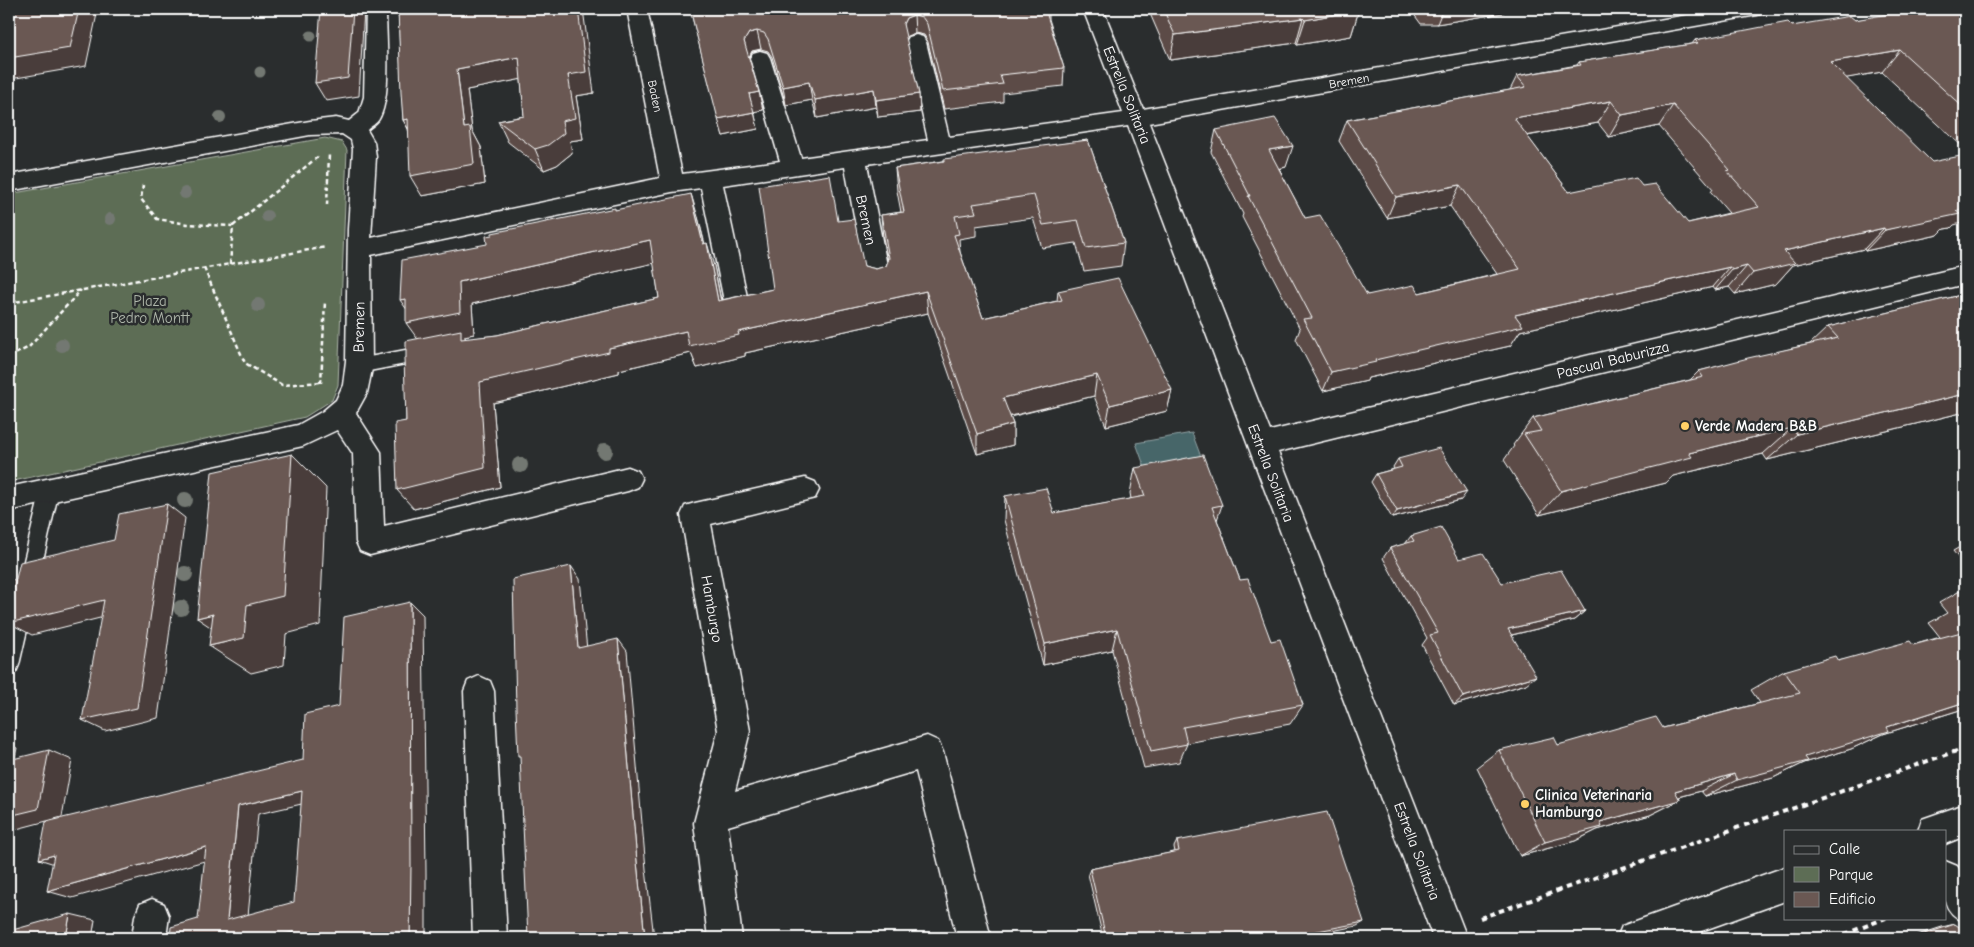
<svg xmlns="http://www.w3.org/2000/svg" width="1974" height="947" font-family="'Comic Neue',sans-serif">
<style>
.green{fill:#5d6d55;stroke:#aeb6aa}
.water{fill:#476669;stroke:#91a3a5}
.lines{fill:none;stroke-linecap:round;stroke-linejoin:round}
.lane-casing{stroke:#fff;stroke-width:3}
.street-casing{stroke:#fff;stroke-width:3}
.path-far1{stroke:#fff;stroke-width:2.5;stroke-dasharray:4.5 3;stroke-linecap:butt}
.path{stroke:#fff;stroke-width:4;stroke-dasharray:5.5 4.5;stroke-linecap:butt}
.lane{fill:#2a2d2e;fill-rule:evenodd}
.street{fill:#2a2d2e;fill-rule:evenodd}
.tree{fill:#737872}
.wall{fill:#5b4c47;stroke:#fff;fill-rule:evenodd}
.shaded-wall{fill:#4a3e3a;stroke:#fff}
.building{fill:#6a5853;stroke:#fff;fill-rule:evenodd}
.poi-dot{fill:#ffd166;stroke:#2a2d2e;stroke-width:2}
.labels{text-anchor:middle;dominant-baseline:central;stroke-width:5;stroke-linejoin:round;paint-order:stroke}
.far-street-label{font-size:12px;fill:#fff;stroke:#2a2d2e}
.street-label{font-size:15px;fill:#fff;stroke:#2a2d2e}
.park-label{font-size:15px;fill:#aeb6aa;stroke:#2a2d2e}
.poi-label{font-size:15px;font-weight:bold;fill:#fff;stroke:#2a2d2e;text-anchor:start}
</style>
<rect width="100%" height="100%" fill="#2a2d2e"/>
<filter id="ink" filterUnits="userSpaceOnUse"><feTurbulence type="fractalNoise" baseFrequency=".02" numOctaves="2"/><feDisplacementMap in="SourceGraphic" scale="10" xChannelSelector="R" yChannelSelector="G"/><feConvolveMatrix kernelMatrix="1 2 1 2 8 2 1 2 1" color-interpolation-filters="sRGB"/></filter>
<g filter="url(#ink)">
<path class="green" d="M325,138L342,142L347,150L338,385L332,400L305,417L9,482V194Z"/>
<path class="water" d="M1192,433L1201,457L1145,468L1136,443Z"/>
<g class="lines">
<g class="lane-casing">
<path id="lane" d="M431,345L437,347L440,352L437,357L431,359L359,373L353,371L350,366L353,361L359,359Z
M50,482L57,484L59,490L19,665L16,672L9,675V623L41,490L43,484Z"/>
</g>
<g class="street-casing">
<path id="street" d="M366,9H386C386,37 392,97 379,119C376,124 371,126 367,130L374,142L376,157L371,238L660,178L627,9H647L682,174L780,161L750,58L753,53L760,51L767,53L770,58L801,158L928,140L906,42L909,37L916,35L923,37L926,42L949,137L1123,113L1083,9H1103L1143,109L1722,9H1767L1764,13L1757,15L1149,123L1270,431L1965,266V284L1278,452L1467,938H1433L1128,126L867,164L890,281L887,288L878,290L869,288L866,281L845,167L723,185L749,306L746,313L737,316L728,313L725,306L701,188L672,192L371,255L372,369L367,393L356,413L381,452L384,526L628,467L638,471L642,479L638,487L628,491L370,555L360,551L356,542L353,454L337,430L303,446L9,511V487L298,425L323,411L336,400L343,385L346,361L348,229L353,149L351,140L342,134L310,135L9,191V175L310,121L336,118L349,121L359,113L364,97Z
M805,478L815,482L819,490L815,498L711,524L750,731L735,791L927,736L938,741L943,752L991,938H957L916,771L728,826L742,938H708L694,823L718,731L681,515L685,506L695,503Z
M479,676L490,681L494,691L507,938H473L464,691L468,681Z
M1965,804V836L1945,844V831H1918L1922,819Z
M1945,861L1957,866L1965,877V922C1937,910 1945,888 1945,861Z
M1785,867V901L1682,938H1617L1622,926Z
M152,899L164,904L169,916L166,938H132L135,916L140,904Z"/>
</g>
<path class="path-far1" d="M143,185L141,199L157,219L187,224L233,226L230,265
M327,205L329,154
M233,226L320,155
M204,268L245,363L282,385L321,382
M9,303L326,247
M9,357L29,347L81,290
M321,383L325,301"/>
<path class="path" d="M1480,918L1965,748
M1835,938L1886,918"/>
<use href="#lane" class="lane"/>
<use href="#street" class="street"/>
</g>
<g class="tree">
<circle cx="311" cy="36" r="5.5"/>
<circle cx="260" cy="72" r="5.5"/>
<circle cx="220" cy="117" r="6"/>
<circle cx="185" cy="193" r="6"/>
<circle cx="267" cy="216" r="6"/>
<circle cx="110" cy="219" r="6"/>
<circle cx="258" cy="305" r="7"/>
<circle cx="62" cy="345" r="7"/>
<circle cx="605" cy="451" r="8"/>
<circle cx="520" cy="465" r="8"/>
<circle cx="185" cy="500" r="8"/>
<circle cx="185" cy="574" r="8"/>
<circle cx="181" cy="608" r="8"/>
</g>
<path class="wall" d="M398,9L594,93L576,96L583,139L570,141L572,153L557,165L544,170L508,142L498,121L524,116L521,79L467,90L472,130L481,147L485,184L422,196L408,129L403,120Z
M690,9H1049V19L1064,68L1063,86L1003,93V102L944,109L928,42L924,35L915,33L907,36L906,39L919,94L920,112L878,117L876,107L817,118L812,100L786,105L772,57L768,51L761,49L752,51L749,57L763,110L754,111L758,129L723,136Z
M1148,9H1358L1359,10L1351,36L1297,45L1296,43L1170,60Z
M1410,9H1514L1505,11L1503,13L1437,24H1421Z
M1965,9V149L1882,72L1846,78L1954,225L1951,228L1944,229L1938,235L1865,251L1864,249L1793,265L1776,284L1735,294L1729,287L1715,290L1713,287L1520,331L1510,346L1368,378L1367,381L1323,391L1296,339L1300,329L1242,217L1243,214L1211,152L1216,130L1286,167L1279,169L1305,218L1367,295L1419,293L1497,274L1450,206L1387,218L1339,141L1347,120L1510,90L1517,76L1577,65L1579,62L1692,44L1695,40L1792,26ZM1598,123L1609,137L1659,126L1713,189L1711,192L1729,213L1688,223L1642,186L1569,192L1527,136Z
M1088,140L1124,243L1121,266L1084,271L1076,243L1042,248L1033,218L976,226V236L959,239L960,252L983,318L1057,301L1058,291L1172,390L1167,411L1106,426L1094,396L1010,417L1013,424V445L977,454L928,313L745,353V356L697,368L691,353L619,370V373L493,403L500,487L414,509L406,421V358L487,244L616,210L698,217L705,244L714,266L721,300L773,289L838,221L864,266L876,269L886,266L888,261L883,238L881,215L901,212L897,191L895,168ZM654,263L659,298L497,335L466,339L464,336L474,334L472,304Z
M1965,294V412L1767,460L1763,454L1673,476L1666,483L1539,515L1504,460L1514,446L1513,445L1533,418L1690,380L1699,371L1810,344L1828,327Z
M1398,459L1461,500L1392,518L1371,482L1376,474L1394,469L1393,467Z
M1135,468L1222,505L1217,520L1240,580L1271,641L1303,705L1290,724L1187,743V744L1179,762L1144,768L1112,650L1043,665L1004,520L1005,496L1054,513L1131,499L1130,493Z
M1411,536L1459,559L1502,583L1585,611L1574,620L1512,635L1526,684L1454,705L1422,645L1427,638L1383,558L1390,548L1405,544Z
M1965,544V566L1953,551Z
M1965,588V710L1963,709L1883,734L1851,749L1804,763L1773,778L1705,796L1701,791L1679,797L1680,800L1650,815L1597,830L1575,841L1520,856L1477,767L1499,750L1558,745L1663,728L1760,703L1751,690L1784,671L1838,661L1913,645L1940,637L1929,623L1947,613L1939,603Z
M1177,841L1364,922L1357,926L1296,938H1103L1088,874L1090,869L1175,852L1174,847Z
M1955,924L1965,938H1908L1942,927Z"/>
<path class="shaded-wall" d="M79,9H98L86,66L16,78L9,71V58Z
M353,9H364L359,96L326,101L315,83Z
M578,9H583L594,93L576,96L583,139L570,141L572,153L557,165L544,170L535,149L562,121Z
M1443,9H1514L1505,11L1503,13L1437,24Z
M1359,10L1351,36L1297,45L1305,20Z
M914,15L915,33L907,36L904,42L903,24L906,18Z
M1303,18L1296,43L1170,60L1175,35Z
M757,31L761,49L752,51L748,59L744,41L749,33Z
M1900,50L1882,72L1813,84L1830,62Z
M519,57L528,78L467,90L472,130L481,147L485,184L422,196L410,176L464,128L457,69Z
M809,82L812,100L786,105L783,87Z
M874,89L876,107L817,118L815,100Z
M759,92L763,110L753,112L749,94Z
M919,94L920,112L878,117L876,100Z
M1611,101L1598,123L1503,140L1514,118Z
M1673,105L1659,126L1609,137L1622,115Z
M754,112L758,129L723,136L718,119Z
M408,119L415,140L403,120Z
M1293,146L1286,167L1263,172L1269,150Z
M1460,185L1450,206L1387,218L1396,197Z
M691,194L698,217L710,267L703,244Z
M1965,209V222L1954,225L1951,228L1944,229L1938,235L1865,251L1885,230Z
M1884,228L1864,249L1793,265L1776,284L1735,294L1753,273L1784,251Z
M650,240L659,262L472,304L474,334L464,336L475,352L422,345L406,323L415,321L400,300L459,282Z
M707,243L714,266L725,323L718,301Z
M1747,266L1729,287L1715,290L1732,270Z
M1730,267L1713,287L1520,331L1510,346L1368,378L1367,381L1323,391L1331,372L1375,360L1515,315Z
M926,291L928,313L745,353V356L697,368L691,353L619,370V373L493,403L500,487L414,509L397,490L480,382L609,348L686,331L738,332Z
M1097,375L1094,396L1003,418V398Z
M1172,390L1167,411L1106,426L1110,405Z
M1965,394V412L1767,460L1797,434Z
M1013,424V445L977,454V434Z
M1792,428L1763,454L1673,476L1666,483L1539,515L1561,491L1689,453Z
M292,454L326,488L320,625L286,634L284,665L251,673L209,646L231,641L197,618L247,605Z
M1467,492L1461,500L1392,518L1397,511Z
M167,504L185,518L158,718L105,731L82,720Z
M571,566L580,579L588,660L578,648Z
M9,577L17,582L104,600L124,612L32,635L9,623L16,621L9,618Z
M410,602L423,615L426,873V938H410Z
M1585,611L1574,620L1499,638L1508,629Z
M1117,629L1112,650L1043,665L1045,644Z
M618,639L627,651L646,869L654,938H645L637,862Z
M1536,676L1526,684L1454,705L1463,697Z
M1965,702V708L1963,709L1883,734L1851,749L1804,763L1773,778L1705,796L1737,780L1887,727Z
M9,745L17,748L11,775L9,774Z
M49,750L72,760L62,817L9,831V816Z
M1734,774L1701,791L1645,806L1675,791Z
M302,791L319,800L258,814L247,926L227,920L238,806Z
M1680,800L1650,815L1597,830L1575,841L1520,856L1545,842L1600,822Z
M206,847L226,855L72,898L47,891Z
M54,855L64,867L39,859Z
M70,914L95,920L92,938H66Z
M293,932L311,938H270Z"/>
<path class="building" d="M14,9H79L70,48L9,58V26Z
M321,9H353L348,78L315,83Z
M398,9H578L586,72L568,75L575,118L562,121L564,133L548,145L535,149L498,121L524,116L519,57L457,69L464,128L470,127L474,164L410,176L408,119L403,120L401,93Z
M690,9H1045L1064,68L1000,75L1003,84L943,91L927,24L922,17L914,15L906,18L903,24L919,94L876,100L874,89L815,100L809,82L783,87L768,39L764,33L757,31L749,33L744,41L759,92L749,94L754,112L718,119Z
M1163,9H1358L1359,10L1305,20L1303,18L1175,35Z
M1916,9H1965V109L1900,50L1830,62L1932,162L1965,155V209L1956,211L1960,214L1885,230L1884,228L1784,251L1795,263L1753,273L1747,266L1732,270L1730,267L1515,315L1523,326L1375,360L1376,362L1331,372L1303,319L1312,318L1248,196H1250L1216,130L1275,118L1293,146L1269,150L1305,218L1320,215L1367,295L1414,285L1419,293L1520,269L1460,185L1396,197L1347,120L1526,87L1517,76L1581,65L1579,62L1698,43L1695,40L1788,22L1792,26L1850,16L1855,20ZM1611,101L1622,115L1673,105L1730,170L1727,171L1759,207L1688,223L1655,184L1642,186L1636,178L1569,192L1514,118Z
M1088,140L1124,243L1086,248L1078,220L1043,225L1034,195L973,204L976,213L955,216L959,234L954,235L983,318L1062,300L1058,291L1118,278L1172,390L1110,405L1097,375L1003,398L1013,424L977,434L926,291L738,332L739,335L689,346L686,331L609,348V352L480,382L485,468L397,490L395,423L406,421L404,358H406V341L461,330V339L497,335L659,298L650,240L459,282L460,312L406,323V299L400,300L402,260L487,244L486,236L492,235V233L615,208V210L691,194L703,244L707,243L718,301L773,289L759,186L830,175L838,221L854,219L864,266L876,269L886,266L889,258L881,215L904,212L895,168L944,161V159Z
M1965,294V394L1797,434L1792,428L1689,453L1692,457L1561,491L1524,434L1541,431L1533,418L1703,377L1699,371L1748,358L1838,338L1828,327Z
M1439,448L1467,492L1397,511L1376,474L1402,467L1398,459Z
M292,454L283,596L247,605L244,638L209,646L213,614L197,618L212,472Z
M1203,455L1222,505L1212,507L1240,580L1248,579L1271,641L1280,639L1303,705L1183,727L1187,744L1151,751L1117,629L1045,644L1005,496L1046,488L1054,513L1145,496L1135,468Z
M167,504L137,708L82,720L104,600L9,623L10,616H9V607L20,562L114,540L119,514Z
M1441,527L1459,559L1483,553L1502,583L1561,570L1585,611L1508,629L1536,676L1463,697L1430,635L1438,633L1390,548L1414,541L1411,536Z
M571,566L578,648L618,639L637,862L645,938H528L520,756H518L516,709L513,579Z
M410,602L411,865L410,938H292L293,932L270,938H170L171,927L198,919L206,847L47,891L54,855L39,859L46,822L303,760L305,714L339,706L344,617ZM302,791L294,902L227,920L238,806Z
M1965,631V702L1887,727L1889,731L1805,757L1808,761L1737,780L1734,774L1675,791L1680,800L1600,822L1602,827L1545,842L1499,750L1554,737L1558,745L1656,717L1663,728L1800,693L1784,671L1835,656L1838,661L1910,641L1913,645Z
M49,750L38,809L9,816V760Z
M1327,812L1364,922L1282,938H1106L1090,869L1179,851L1177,841Z
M70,914L66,938H9V931Z
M1955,924L1965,931V938H1912Z"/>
</g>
<g class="poi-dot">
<circle cx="1685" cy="426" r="5"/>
<circle cx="1525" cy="804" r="5"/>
</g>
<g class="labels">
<g class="far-street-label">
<text transform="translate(1349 81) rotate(-10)">Bremen</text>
<text transform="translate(655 96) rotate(78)">Baden</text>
</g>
<g class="street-label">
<text transform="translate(1127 95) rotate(68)">Estrella Solitaria</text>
<text transform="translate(866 220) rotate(78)">Bremen</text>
<text transform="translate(359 327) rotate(-89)">Bremen</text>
<text transform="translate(1613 360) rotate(-14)">Pascual Baburizza</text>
<text transform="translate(1271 473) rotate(69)">Estrella Solitaria</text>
<text transform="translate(712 609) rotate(80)">Hamburgo</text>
<text transform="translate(1417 851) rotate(69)">Estrella Solitaria</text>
</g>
<g class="park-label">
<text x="150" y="301">Plaza<tspan x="150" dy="17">Pedro Montt</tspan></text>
</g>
<g class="poi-label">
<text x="1695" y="426">Verde Madera B&amp;B</text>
<text x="1535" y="795">Clinica Veterinaria<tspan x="1535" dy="17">Hamburgo</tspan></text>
</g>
</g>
<rect width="1974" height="947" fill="none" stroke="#2a2d2e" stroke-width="30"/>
<rect x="15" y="15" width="1944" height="917" fill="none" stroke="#fff" stroke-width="2" filter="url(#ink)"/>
<rect x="1784" y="830" width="162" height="90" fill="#2a2d2e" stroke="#7f8182"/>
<rect x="1794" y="846" width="25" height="8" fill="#2a2d2e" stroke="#7f8182"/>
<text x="1829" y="854" font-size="15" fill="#ffffff">Calle</text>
<rect x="1794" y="867" width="25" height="15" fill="#5d6d55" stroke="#7f8182"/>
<text x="1829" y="880" font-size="15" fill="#ffffff">Parque</text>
<rect x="1794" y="892" width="25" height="15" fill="#6a5853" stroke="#7f8182"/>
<text x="1829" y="904" font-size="15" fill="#ffffff">Edificio</text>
</svg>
